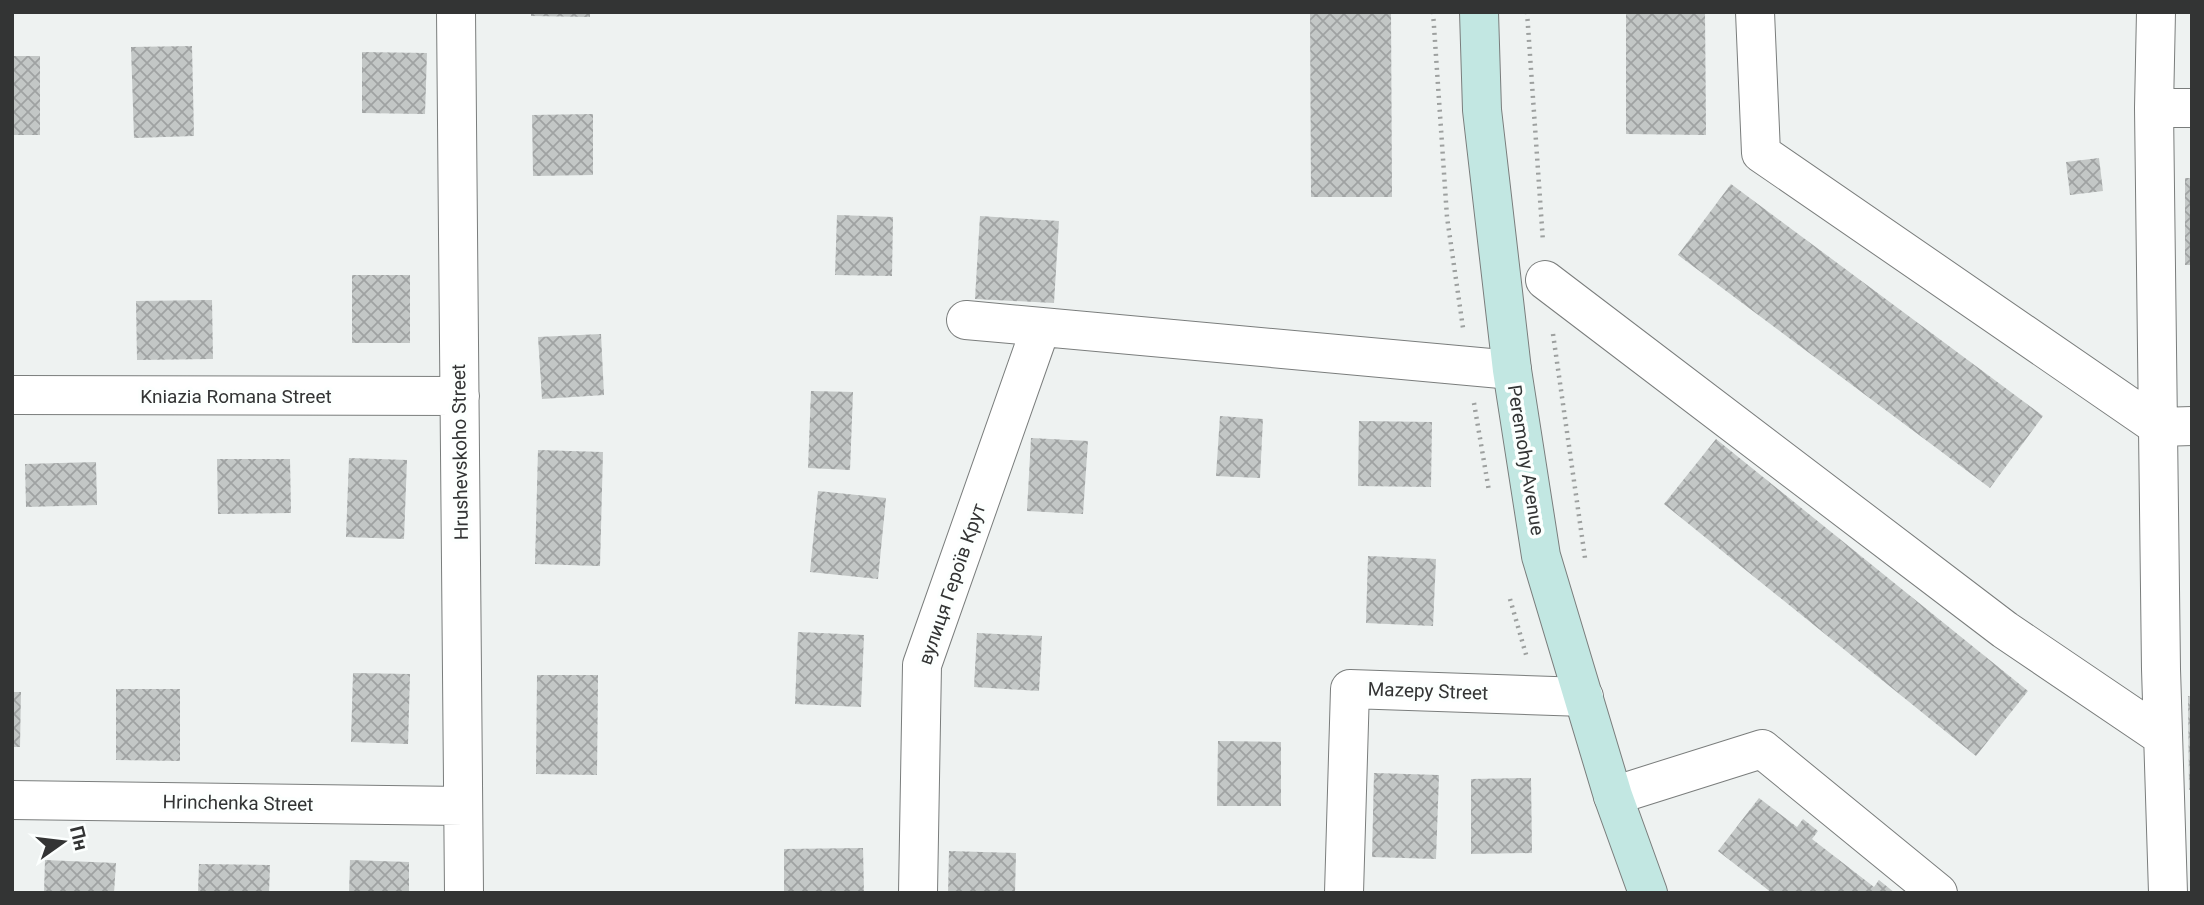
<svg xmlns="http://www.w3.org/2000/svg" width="2204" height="905" font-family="Roboto,sans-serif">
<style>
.building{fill:url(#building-cross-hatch)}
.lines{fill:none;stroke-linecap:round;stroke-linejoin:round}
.street-casing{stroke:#7a7d7c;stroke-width:40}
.secondary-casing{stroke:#7a7d7c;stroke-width:40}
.path{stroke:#9da09f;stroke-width:4.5;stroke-dasharray:2 5;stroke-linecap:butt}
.street{stroke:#fff;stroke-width:38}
.secondary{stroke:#c2e7e2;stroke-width:38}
.labels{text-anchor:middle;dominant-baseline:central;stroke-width:7;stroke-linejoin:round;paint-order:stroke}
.street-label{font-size:19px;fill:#333434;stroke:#fcfffe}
</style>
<defs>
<pattern id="building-cross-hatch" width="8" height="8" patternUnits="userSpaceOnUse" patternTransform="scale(1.75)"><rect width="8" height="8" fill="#c3c7c6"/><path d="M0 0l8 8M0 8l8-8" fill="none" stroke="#9fa2a2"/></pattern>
</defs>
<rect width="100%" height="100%" fill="#eef2f1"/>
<path class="building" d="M531,12H590V17L531,16Z
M1310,12H1391L1392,197H1311Z
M1626,12H1705L1706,135L1626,134Z
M192,46L194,136L134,138L131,47Z
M362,52L427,53L425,114L362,113Z
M12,56H40V135H12Z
M593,114V175L533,176L532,115Z
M2099,158L2103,191L2070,195L2066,162Z
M2185,178H2192V265H2185Z
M1731,184L2043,416L1990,488L1678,255Z
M837,215L893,217L892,276L835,275Z
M980,216L1059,221L1054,303L975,299Z
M352,275H410V343H352Z
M212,300L213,359L137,360L136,301Z
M601,334L604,395L542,399L538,337Z
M811,391L853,392L850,470L808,468Z
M1220,416L1263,419L1260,478L1216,476Z
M1359,421L1432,422L1431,487L1358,486Z
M1031,438L1088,441L1083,514L1027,511Z
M1716,439L2028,691L1976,756L1664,504Z
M538,450L603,452L600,566L535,564Z
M349,458L407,460L404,539L346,537Z
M217,459H290L291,513L218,514Z
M96,462L97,505L26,507L25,464Z
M818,491L886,498L878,579L810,572Z
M1368,556L1436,559L1433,626L1366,623Z
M798,632L864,635L861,707L795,704Z
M977,633L1042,636L1039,691L974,687Z
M353,673L410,674L408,744L351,742Z
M537,675H598L597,775L536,774Z
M116,689H180V761L116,760Z
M12,692H21L20,747H12Z
M2188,696H2192V789L2189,790Z
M1218,741L1281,742V806H1217Z
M1374,773L1439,775L1436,859L1372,857Z
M1531,778L1532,853L1471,854V779Z
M1759,798L1797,827L1803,819L1818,831L1812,839L1874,887L1879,880L1895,893H1772L1718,851Z
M863,848L864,893H784V849Z
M949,851L1016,853L1015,893H948Z
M45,860L116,863L114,893H44Z
M350,860L409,862V893H349Z
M199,864L270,865L269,893H198Z"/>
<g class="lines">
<g class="street-casing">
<path id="street" d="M456,12L464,893
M1755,12L1761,153L2159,427L2192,426
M2156,12L2154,108L2161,669L2168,893
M2154,108H2192
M1545,280L2005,630L2163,737
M966,320L1512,370
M12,395L460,396
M1613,796L1762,749L1938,893
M12,800L463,806
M918,893L922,665L1041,327
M1344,893L1350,689L1584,697"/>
</g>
<g class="secondary-casing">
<path id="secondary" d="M1479,12L1482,110L1512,370L1541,556L1613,796L1648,893"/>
</g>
<path class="path" d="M1433,12L1447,217L1463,328
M1527,12L1543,242
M1553,334L1585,558
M1474,403L1489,491
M1510,599L1527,658"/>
<use href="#street" class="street"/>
<use href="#secondary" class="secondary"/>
</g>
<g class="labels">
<g class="street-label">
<text x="236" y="396">Kniazia Romana Street</text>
<text transform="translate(460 452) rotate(-91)">Hrushevskoho Street</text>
<text transform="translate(1526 460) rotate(81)">Peremohy Avenue</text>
<text transform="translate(952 584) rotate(-71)">вулиця Героїв Крут</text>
<text transform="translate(1428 691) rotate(2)">Mazepy Street</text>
<text transform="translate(238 803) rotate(1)">Hrinchenka Street</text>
</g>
</g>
<rect width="2204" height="905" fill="none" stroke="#333434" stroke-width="28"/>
<g transform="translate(63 842) rotate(76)" stroke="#fcfffe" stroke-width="5" paint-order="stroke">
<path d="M0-5L12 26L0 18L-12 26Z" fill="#333434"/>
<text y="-10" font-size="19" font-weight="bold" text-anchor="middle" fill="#333434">Пн</text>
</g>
</svg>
